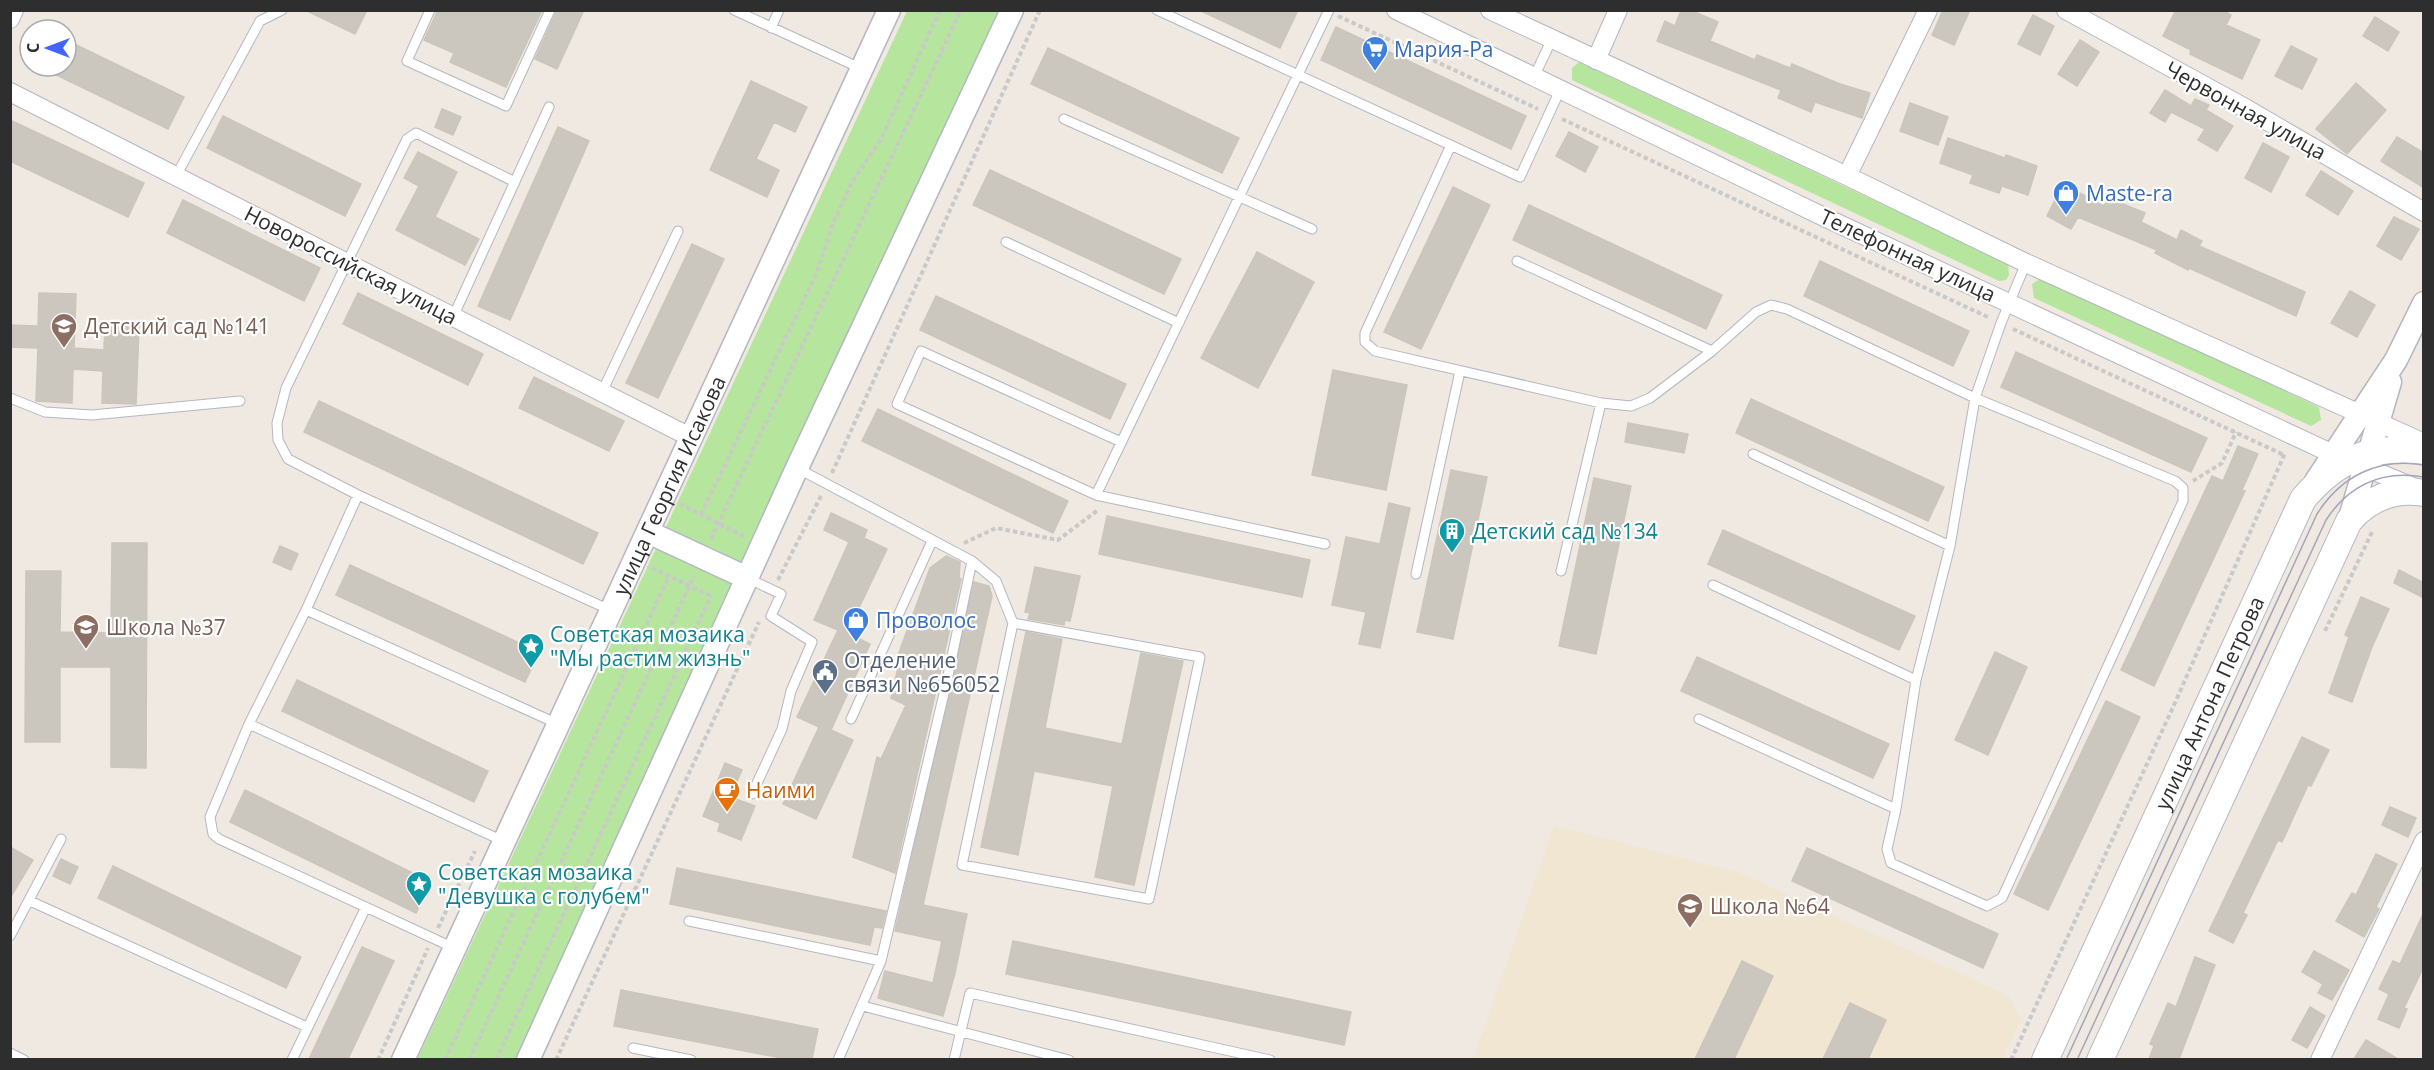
<svg xmlns="http://www.w3.org/2000/svg" width="2434" height="1070" font-family="'Open Sans',sans-serif">
<style>
.education{fill:#f0e6d1}
.green{fill:#b6e59e}
.building{fill:#cbc7bf;stroke:#cbc5ba;stroke-width:1.5}
.lines{fill:none;stroke-linecap:round;stroke-linejoin:round}
.service-casing{stroke:#b4b7c1;stroke-width:11}
.minor-casing{stroke:#b4b7c1;stroke-width:20}
.tertiary-casing{stroke:#b4b7c1;stroke-width:25}
.secondary-casing{stroke:#b4b7c1;stroke-width:28}
.path{stroke:#c9c9c9;stroke-width:4;stroke-dasharray:4.5 3;stroke-linecap:butt}
.service{stroke:#fff;stroke-width:9}
.minor{stroke:#fff;stroke-width:18}
.tertiary{stroke:#fff;stroke-width:22}
.secondary{stroke:#fff;stroke-width:26}
.tram{stroke:#a3a6b8;stroke-width:1.5}
.labels{text-anchor:middle;dominant-baseline:central;stroke-width:4.5;stroke-linejoin:round;paint-order:stroke}
.shop-label{font-size:21px;fill:#366cbe;stroke:#fff;text-anchor:start}
.street-label{font-size:21px;fill:#2e2e2e;stroke:#fff}
.education-label{font-size:21px;fill:#785e54;stroke:#fff;text-anchor:start}
.culture-label{font-size:21px;fill:#0d838f;stroke:#fff;text-anchor:start}
.service-label{font-size:21px;fill:#4e5e75;stroke:#fff;text-anchor:start}
.food-label{font-size:21px;fill:#c56008;stroke:#fff;text-anchor:start}
</style>
<rect width="100%" height="100%" fill="#efe9e1"/>
<path class="education" d="M1554,826L1740,873L2009,996L2021,1020L2002,1059L1473,1060Z"/>
<path class="green" d="M907,11H1006L517,1059L417,1060Z
M1579,62L2008,263L2009,275L2006,280L1999,281L1572,80V68Z
M2041,278L2319,407L2321,420L2311,426L2034,298L2032,284Z"/>
<path class="building" d="M305,10H367L355,34Z
M438,10H542L506,87L450,62L454,53L424,40Z
M557,10H584L557,69L535,59Z
M1199,10H1298L1280,48Z
M1681,10H1690L1718,22L1710,41L1755,60L1757,55L1790,68L1792,64L1840,84L1870,93L1862,118L1815,102L1811,112L1778,98L1781,90L1657,41L1665,21L1675,26Z
M1943,10H1970L1954,45L1932,35Z
M2176,10H2222L2231,15L2226,25L2260,40L2242,79L2190,54L2191,50L2163,36Z
M2033,15L2054,26L2040,55L2018,44Z
M2375,17L2399,32L2388,51L2363,36Z
M1336,27L1526,116L1511,149L1321,60Z
M66,40L184,97L168,129L38,66H66Z
M2080,40L2099,52L2077,86L2058,74Z
M2291,46L2317,59L2302,89L2275,76Z
M1048,48L1239,138L1222,173L1031,84Z
M751,81L807,107L795,132L774,122L756,159L779,170L767,197L710,170Z
M2356,83L2386,110L2347,154L2316,129Z
M2165,90L2191,106L2195,99L2209,105L2206,110L2233,126L2217,151L2198,140L2205,129L2171,112L2165,122L2150,113Z
M1910,103L1948,117L1938,145L1900,131Z
M442,109L461,117L453,135L435,127Z
M223,116L361,184L345,216L207,148Z
M10,120L144,183L128,217L10,161Z
M558,127L589,141L510,320L478,306Z
M1569,132L1598,147L1585,172L1556,156Z
M2397,137L2424,153V188L2381,161Z
M1948,138L2005,158L2006,155L2037,166L2028,195L2002,186L1999,193L1970,183L1973,175L1940,163Z
M2263,143L2289,157L2271,192L2245,178Z
M418,152L457,172L435,217L479,239L465,265L396,230L419,186L404,178Z
M990,170L1181,259L1164,294L973,205Z
M2321,171L2353,191L2338,215L2306,195Z
M2063,184L2104,206L2108,198L2145,213L2141,222L2177,240L2181,230L2202,241L2199,246L2305,292L2296,316L2189,268L2188,270L2155,253L2157,250L2078,217L2071,229L2047,216Z
M1453,187L1490,205L1421,349L1384,332Z
M183,200L320,268L304,301L167,233Z
M1529,205L1722,295L1706,329L1513,240Z
M2394,217L2419,229L2401,260L2377,246Z
M692,244L724,259L658,398L626,383Z
M1257,252L1314,282L1258,388L1201,358Z
M1820,261L1969,331L1953,366L1804,296Z
M2350,291L2375,305L2357,337L2331,323Z
M39,293L76,294L74,348L104,350L105,326L139,327L136,404L102,403L103,371L73,369L72,403L36,401L38,348L10,347V325L38,326Z
M358,293L483,354L468,385L343,324Z
M936,296L1126,384L1110,419L920,330Z
M2016,352L2207,438L2191,472L2001,387Z
M1333,370L1407,385L1386,490L1312,475Z
M534,377L624,421L609,451L519,408Z
M1751,399L1944,487L1928,521L1736,433Z
M319,401L598,533L583,564L304,432Z
M878,409L1068,501L1053,533L862,441Z
M1628,423L1688,434L1684,453L1625,442Z
M2238,446L2258,454L2242,490L2245,491L2154,686L2121,670L2212,476L2223,481Z
M1451,470L1487,477L1453,639L1417,632Z
M1594,478L1631,486L1596,654L1559,646Z
M1389,503L1410,508L1380,648L1359,644L1366,612L1332,605L1346,537L1380,544Z
M831,513L867,530L864,538L887,549L847,633L870,644L831,730L853,740L816,819L783,804L819,727L797,717L838,630L814,620L849,542L824,530Z
M1107,516L1310,560L1302,597L1099,554Z
M1723,530L1915,616L1899,650L1708,564Z
M112,543H147L146,768L111,767V667H60V742H25L26,571H61L60,632L111,633Z
M280,546L298,554L291,570L273,562Z
M946,556L960,562L959,578L961,579L895,873L853,857L877,757L881,759L906,705L891,698L900,659L897,658L930,568Z
M350,565L539,652L525,682L336,595Z
M1035,567L1080,576L1070,621L1065,620L1064,625L1028,619L1030,613L1025,612Z
M2399,570L2424,583V598L2394,583Z
M974,582L989,586L992,596L923,905L967,914L955,973L943,1016L878,998L885,971L933,983L942,941L895,931Z
M2361,597L2389,609L2372,647L2352,702L2329,693L2349,637L2345,635Z
M1026,632L1062,639L1045,728L1122,744L1141,653L1183,661L1134,885L1095,877L1113,786L1034,771L1018,855L981,847Z
M1995,652L2027,667L1988,755L1955,740Z
M1697,657L1889,744L1873,778L1681,691Z
M297,680L488,771L474,802L282,711Z
M2106,701L2140,717L2048,910L2014,894Z
M2302,737L2329,750L2311,786L2308,785L2282,842L2278,840L2243,913L2247,915L2233,943L2209,931Z
M725,763L742,770L730,797L755,806L741,840L718,831L720,823L703,816Z
M245,790L431,882L416,913L230,822Z
M2390,807L2416,818L2408,837L2382,825Z
M10,847L33,860L10,898Z
M1807,848L1998,934L1983,968L1792,881Z
M2376,854L2397,864L2376,907L2379,909L2364,937L2336,921L2352,893L2356,895Z
M61,859L78,867L70,884L53,876Z
M113,866L301,957L286,988L98,898Z
M677,868L886,911L882,928L874,927L870,945L670,904Z
M2424,912L2423,968L2404,1008L2407,1009L2399,1028L2378,1019L2389,994L2379,989L2393,961L2400,964Z
M1013,941L1351,1012L1344,1045L1006,974Z
M362,947L394,961L348,1059H309Z
M2314,951L2349,970L2332,1000L2318,993L2323,984L2302,972Z
M2195,957L2215,965L2179,1059H2149L2154,1046L2150,1044L2168,1003L2176,1007Z
M1742,961L1773,976L1734,1059H1695Z
M621,990L818,1029L812,1059H787L614,1026Z
M1850,1003L1886,1020L1868,1059H1823Z
M2310,1007L2325,1016L2307,1048L2292,1040Z
M2366,1040L2398,1059H2354Z"/>
<g class="lines">
<g class="service-casing">
<path id="service" d="M430,10L407,61L506,106L550,10
M734,10L862,69
M1157,10L1520,177L1560,90
M771,28L779,10
M1534,77L1552,39
M1064,119L1312,229
M1451,145L1365,333V342L1375,351L1601,403L1631,406L1650,398L1712,351L1756,312L1771,305L1787,309L1975,398L1950,546L1916,680L1896,809
M176,176L260,21L282,10
M1006,242L1179,323
M1517,261L1712,351
M453,317L549,107
M602,392L678,231
M10,398L45,412L92,415L240,401
M1121,442L921,351L897,404L1096,495L1325,544
M1753,454L1950,546
M797,468L972,561L996,581L1013,623L1200,657L1149,899L962,865L1013,623
M358,495L610,610
M1096,495L1329,10
M1561,571L1601,403
M1416,574L1460,371
M747,578L781,594L771,616L812,642L791,691L782,729L752,794
M1713,585L1916,680
M306,610L558,724
M851,719L932,541
M1699,719L1896,809L1887,849L1891,863L1987,906L2002,898L2183,501V488L2175,481L1975,398L2001,323L2026,263
M249,724L503,841
M30,901L307,1027
M689,921L881,961
M10,936L61,839
M454,948L219,839L213,834L210,817L249,724L306,610L358,495L288,459L278,440L277,423L286,388L407,139L416,133L515,182
M863,1006L1069,1060
M633,1048L691,1060
M10,1053L24,1060
M292,1060L365,909
M838,1060L881,961L946,685L972,561
M954,1060L970,993L1270,1060"/>
</g>
<g class="minor-casing">
<path id="minor" d="M1396,10L1824,217L2333,454L2418,489
M1490,10L1847,176L2026,263L2424,443
M2066,10L2245,108L2424,212
M10,19L14,10
M1596,60L1618,10
M10,92L692,438
M1847,176L1928,10
M2320,1060L2424,841"/>
</g>
<g class="tertiary-casing">
<g id="tertiary">
<path d="M2316,481L2396,360L2424,303"/>
<path d="M2349,521L2390,382"/>
<path d="M648,532L747,578"/>
<path id="s1" d="M403,1060L889,10"/>
<path d="M528,1060L797,468L1012,10"/>
</g>
</g>
<g class="secondary-casing">
<g id="secondary">
<path id="s2" d="M2045,1060L2303,499C2338,458 2370,445 2424,451"/>
<path d="M2100,1060L2349,521C2368,499 2394,488 2424,493"/>
</g>
</g>
<path class="path" d="M1338,16L1538,109
M1562,119L1990,318
M2013,329L2284,455
M832,473L1040,10
M2193,481L2222,463L2236,432
M680,504L745,537
M701,515L817,272L833,223L852,182L881,139L940,10
M711,539L961,10
M964,543L996,528L1058,540L1098,510
M652,568L713,597
M778,580L821,496
M2325,631L2373,530
M438,928L475,851
M378,1060L428,948
M445,1060L669,576
M469,1060L694,576
M496,1060L711,596
M556,1060L759,622
M2011,1060L2174,705L2285,453"/>
<use href="#service" class="service"/>
<use href="#minor" class="minor"/>
<use href="#tertiary" class="tertiary"/>
<use href="#secondary" class="secondary"/>
<path class="tram" d="M2066,1060L2317,514C2341,476 2379,457 2424,465
M2077,1060L2326,520C2349,485 2382,470 2424,477"/>
</g>
<defs>
<g id="supermarket-pin" transform="scale(1.35)"><path d="M0 17L-7.5 6A9.5 9.5 0 1 1 7.5 6Z" fill="#3f7fe0" stroke="#fff"/><path d="M-6-5.5h2.5l.6 2H6L4.5 2H-2.5L-4.4-4H-6ZM-1.5 3.2a1.3 1.3 0 1 0 .1 0ZM3 3.2a1.3 1.3 0 1 0 .1 0Z" fill="#fff"/></g>
<g id="shop-pin" transform="scale(1.35)"><path d="M0 17L-7.5 6A9.5 9.5 0 1 1 7.5 6Z" fill="#3f7fe0" stroke="#fff"/><path d="M-5-2.5h2.3a2.7 3.5 0 0 1 5.4 0H5L5.5 6h-11ZM-1.5-2.5h3a1.5 2.3 0 0 0-3 0Z" fill="#fff"/></g>
<g id="school-pin" transform="scale(1.35)"><path d="M0 17L-7.5 6A9.5 9.5 0 1 1 7.5 6Z" fill="#8d6e63" stroke="#fff"/><path d="M0-5L7-2L0 1L-7-2ZM-4 1L0 2.5L4 1V4Q0 6-4 4Z" fill="#fff"/></g>
<g id="building-pin" transform="scale(1.35)"><path d="M0 17L-7.5 6A9.5 9.5 0 1 1 7.5 6Z" fill="#0f9aa8" stroke="#fff"/><path d="M-4-6H4V6H1V3H-1V6H-4ZM-2.5-4.3h1.7v1.8h-1.7ZM.8-4.3h1.7v1.8H.8ZM-2.5-1h1.7V.8h-1.7ZM.8-1h1.7V.8H.8Z" fill="#fff"/></g>
<g id="sight-pin" transform="scale(1.35)"><path d="M0 17L-7.5 6A9.5 9.5 0 1 1 7.5 6Z" fill="#0f9aa8" stroke="#fff"/><path d="M0-6L1.8-2.2L6-1.7L2.9 1.2L3.7 5.4L0 3.3L-3.7 5.4L-2.9 1.2L-6-1.7L-1.8-2.2Z" fill="#fff"/></g>
<g id="civic-pin" transform="scale(1.35)"><path d="M0 17L-7.5 6A9.5 9.5 0 1 1 7.5 6Z" fill="#5c6f8a" stroke="#fff"/><path d="M-.6-6.5H3V-4.5H.6V-3L4-1V1h2V6H-6V1h2V-1L-.6-3ZM-1.2 2.5V6h2.4V2.5Z" fill="#fff"/></g>
<g id="cafe-pin" transform="scale(1.35)"><path d="M0 17L-7.5 6A9.5 9.5 0 1 1 7.5 6Z" fill="#e8710a" stroke="#fff"/><path d="M-5.5-4.5H6V0H3Q3 3.5 0 3.5H-2.5Q-5.5 3.5-5.5 0ZM3-3.2v2h1.7v-2ZM-6 4.5H4V6H-6Z" fill="#fff"/></g>
</defs>
<g fill-rule="evenodd">
<use href="#supermarket-pin" x="1375" y="49"/>
<use href="#shop-pin" x="2066" y="193"/>
<use href="#school-pin" x="64" y="326"/>
<use href="#building-pin" x="1452" y="531"/>
<use href="#shop-pin" x="856" y="620"/>
<use href="#school-pin" x="86" y="627"/>
<use href="#sight-pin" x="531" y="646"/>
<use href="#civic-pin" x="825" y="672"/>
<use href="#cafe-pin" x="727" y="790"/>
<use href="#sight-pin" x="419" y="884"/>
<use href="#school-pin" x="1690" y="906"/>
</g>
<g class="labels">
<g class="shop-label">
<text x="1394" y="49">Мария-Ра</text>
<text x="2086" y="193">Maste-ra</text>
<text x="876" y="620">Проволос</text>
</g>
<g class="street-label">
<text transform="translate(2246 110) rotate(29)">Червонная улица</text>
<text transform="translate(1908 255) rotate(25)">Телефонная улица</text>
<text transform="translate(351 265) rotate(27)">Новороссийская улица</text>
<text stroke="none"><textPath href="#s1" startOffset="633">улица Георгия Исакова</textPath></text>
<text stroke="none"><textPath href="#s2" startOffset="393">улица Антона Петрова</textPath></text>
</g>
<g class="education-label">
<text x="84" y="326">Детский сад №141</text>
<text x="106" y="627">Школа №37</text>
<text x="1710" y="906">Школа №64</text>
</g>
<g class="culture-label">
<text x="1472" y="531">Детский сад №134</text>
<text x="550" y="634">Советская мозаика<tspan x="550" dy="24">"Мы растим жизнь"</tspan></text>
<text x="438" y="872">Советская мозаика<tspan x="438" dy="24">"Девушка с голубем"</tspan></text>
</g>
<g class="service-label">
<text x="844" y="660">Отделение<tspan x="844" dy="24">связи №656052</tspan></text>
</g>
<g class="food-label">
<text x="746" y="790">Наими</text>
</g>
</g>
<rect width="2434" height="1070" fill="none" stroke="#2e2e2e" stroke-width="24"/>
<g transform="translate(48 48) rotate(270)"><circle r="28" fill="#ffffff" stroke="#ababab" stroke-width="1.5"/>
<path d="M0-4.5L10 22L0 15L-10 22Z" fill="#4264fb"/>
<text y="-9" font-size="16" font-weight="bold" text-anchor="middle" fill="#2e2e2e">С</text>
</g>
</svg>
